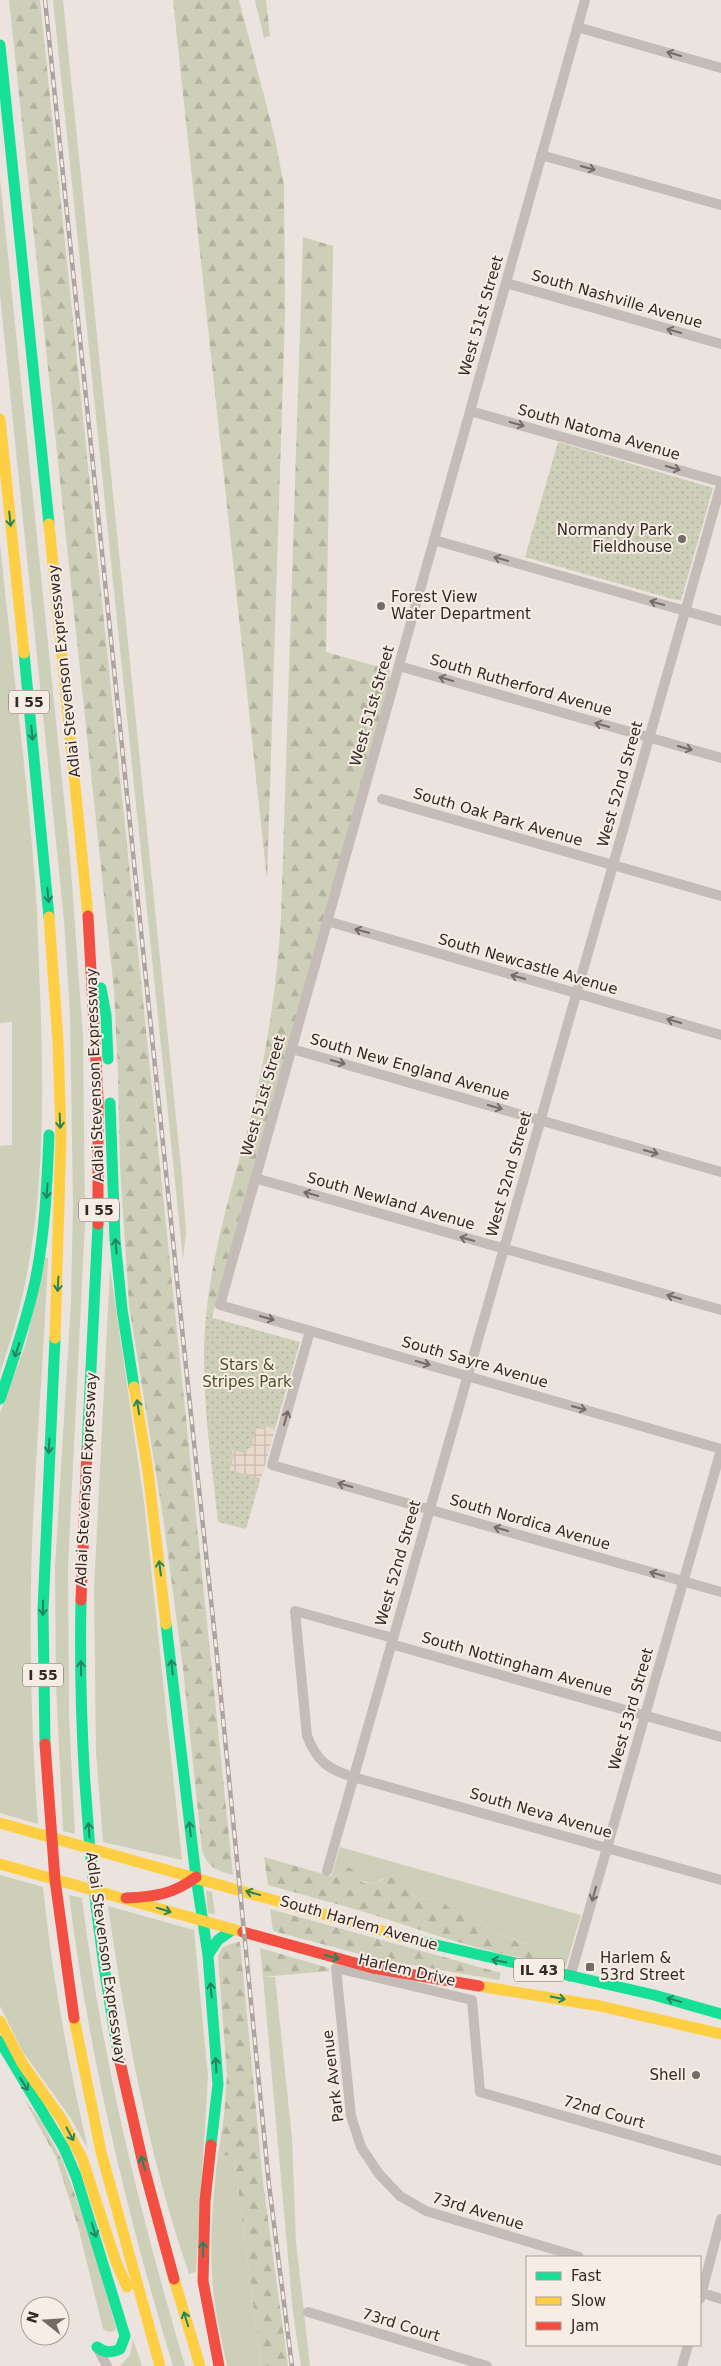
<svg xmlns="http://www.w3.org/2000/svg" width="721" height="2366" font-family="'DejaVu Sans',sans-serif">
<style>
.green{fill:#cecfb8}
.forest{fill:url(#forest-firs)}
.park{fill:url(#park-dots)}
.plaza{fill:url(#plaza-grid)}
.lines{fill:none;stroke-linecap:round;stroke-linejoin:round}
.street{stroke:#c4bcb7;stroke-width:10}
.fast{stroke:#16e098;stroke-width:11}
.slow{stroke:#ffcf43;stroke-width:11}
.jam{stroke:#f24e42;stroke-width:11}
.rail-casing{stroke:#aba5a2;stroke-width:4.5}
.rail{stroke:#f8ede4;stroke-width:2.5;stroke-dasharray:8;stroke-linecap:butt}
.oneway{stroke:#756b67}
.oneway2{stroke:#25845f}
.poi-dot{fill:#746a66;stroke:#f8ede4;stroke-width:2}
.labels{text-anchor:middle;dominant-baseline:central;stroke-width:4;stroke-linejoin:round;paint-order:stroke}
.shield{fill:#f8ede4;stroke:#6f645f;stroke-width:1}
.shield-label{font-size:14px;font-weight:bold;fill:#342926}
.street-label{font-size:15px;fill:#342926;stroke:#f8ede4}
.poi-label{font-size:15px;fill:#342926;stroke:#f8ede4;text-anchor:end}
.park-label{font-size:15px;fill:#48522a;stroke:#f8ede4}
</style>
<defs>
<pattern id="forest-firs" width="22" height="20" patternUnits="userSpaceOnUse" patternTransform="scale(1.25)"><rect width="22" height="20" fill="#cecfb8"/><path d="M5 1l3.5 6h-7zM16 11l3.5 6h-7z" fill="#b2b29e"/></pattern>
<pattern id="park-dots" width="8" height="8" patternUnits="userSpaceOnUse" patternTransform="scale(1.25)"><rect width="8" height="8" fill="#cecfb8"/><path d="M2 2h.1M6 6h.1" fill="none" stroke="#b2b29e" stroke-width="1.8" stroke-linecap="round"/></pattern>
<pattern id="plaza-grid" width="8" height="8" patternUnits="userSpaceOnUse" patternTransform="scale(1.25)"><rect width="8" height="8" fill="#e9d9cd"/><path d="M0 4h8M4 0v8" fill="none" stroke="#c8bab0"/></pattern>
</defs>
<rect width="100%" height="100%" fill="#eae3de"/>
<path class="green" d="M53,0H63L75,118L182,1177L186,1233L183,1259Z
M0,178L70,857L83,1036L85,1223L68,1566L69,1715L75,1834L63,1831L56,1685L55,1568L71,1301L73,1203L70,1015L64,920L0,295Z
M0,544C11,652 25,761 34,869C38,910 38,951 40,991C45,1120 45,1250 0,1372V1146L12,1145V1022L0,1023Z
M45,1258H48C44,1353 36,1448 32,1543C29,1637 31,1730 38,1824L0,1813V1413L26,1343Z
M110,1268L144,1502L182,1860L103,1842L96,1752L94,1589Z
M340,1847L581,1915L566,1966L550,1963L548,1959L526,1944L491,1931L474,1915L452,1910L438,1898L416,1899L409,1889L382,1879C374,1885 366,1884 358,1879L355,1873L344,1867L338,1876L331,1877Z
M0,1875L43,1887C52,1976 68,2062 88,2149L70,2117L23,2052L0,2006Z
M206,1891L212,1892L215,1914L208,1913Z
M69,1895L82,1898C102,2060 139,2210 185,2366H173C126,2211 89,2056 69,1895Z
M108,1906L194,1930L208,2077L196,2272L189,2274C148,2155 126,2030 108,1906Z
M263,1977H275L292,2138L296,2242L310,2366H301L293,2313Z
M218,2155L234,2156L261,2366H227C221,2336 213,2305 212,2274C210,2235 213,2194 218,2155Z
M87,2228L116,2328L114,2331L110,2332L103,2329L79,2230Z
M133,2340L142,2366H120L130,2355Z"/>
<path class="forest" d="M9,0H40L233,1875C216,1870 207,1867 202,1850L183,1668L163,1517L129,1305L120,1166L118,1074L114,990Z
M173,0H239L275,138L284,186L285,314L267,880Z
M255,0H266L270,36L264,38Z
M303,237L333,246L326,652L390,670L389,686L212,1317L206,1316C213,1245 235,1178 253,1109C268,1045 277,983 281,918Z
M264,1857L334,1877L338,1876L344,1867C357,1866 354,1880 365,1883C379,1887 391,1868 406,1883C410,1888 411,1895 416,1899L438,1898L452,1910L474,1915L491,1931L538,1949L544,1953L550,1963C489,1954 432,1934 374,1915C339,1904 303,1895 268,1885Z
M270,1909L501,1973L499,1980L382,1960L273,1931Z
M237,1942H240L263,2182L288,2366H261L234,2156L218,2155L224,2117L227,2075L218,1956L223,1947Z
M260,1948L329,1968V1971L263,1977Z
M24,2099L41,2121L63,2162L87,2228L79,2230L56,2157Z"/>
<path class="park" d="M558,442L713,488L681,600H676L525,557Z
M206,1316L300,1342L246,1529L218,1522C211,1453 199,1385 206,1316Z"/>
<path class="plaza" d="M266,1426L275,1429L261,1479L230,1470L234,1454L232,1453V1450L246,1453L248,1448H251L256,1428L265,1430Z"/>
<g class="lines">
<path class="street" d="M585,0L220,1305L721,1449
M577,27L721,68
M541,155L721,205
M506,283L721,344
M470,411L721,482
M434,540L721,621
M399,666L721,758
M382,799L721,896
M327,921L721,1035
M292,1049L721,1172
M255,1178L721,1310
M310,1331L272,1465L721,1592
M393,1638L295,1611L307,1736C317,1761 327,1769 353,1777L721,1880
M391,1644L721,1737
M327,1871L721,485
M570,1977L721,1450
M579,2257L426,2211L400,2196L379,2174L361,2147L351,2116L336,1968L472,2000L480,2092L721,2161
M700,2292L721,2299
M700,2299L721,2219
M308,2312L487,2366
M97,2347L107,2366
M682,2366L688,2345"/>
<path class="fast" d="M0,45L49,524
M24,653L49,917
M101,988L106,1015L108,1059
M110,1103L115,1240L122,1309L134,1387
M0,1399C13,1361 26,1322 35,1282C45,1234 47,1184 49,1135
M87,1450L98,1224
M81,1600C78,1755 91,1909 120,2062
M166,1624L196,1877L208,1955L218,2084L211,2145
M45,1744L43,1610L55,1338
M415,1940L654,1995L721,2014
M208,1955L218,1940L232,1930
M0,2041L64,2148L76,2176L125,2336L120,2349C111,2353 105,2353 97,2347"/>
<path class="slow" d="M0,419L24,653
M49,524L88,916
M49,917L58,1042L61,1136L55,1338
M134,1387L148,1471L166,1624
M0,1823L415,1940
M0,1864L243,1932
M479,1986L600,2006L721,2034
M74,2018L101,2152L160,2366
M0,2021L22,2063L62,2120L82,2158L116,2262L127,2287
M174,2279L200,2366"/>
<path class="jam" d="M88,916L98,1098V1224
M81,1600L87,1450
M45,1744L55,1880L74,2018
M126,1898C154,1897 174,1894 196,1877
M243,1932L373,1968L479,1986
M120,2062L144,2168L174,2279
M211,2145L205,2201L203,2281L219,2366"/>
<g class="rail-casing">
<path id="rail" d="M45,0L189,1396L216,1647L269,2185L292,2366"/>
</g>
<use href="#rail" class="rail"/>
</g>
<defs><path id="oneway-shaft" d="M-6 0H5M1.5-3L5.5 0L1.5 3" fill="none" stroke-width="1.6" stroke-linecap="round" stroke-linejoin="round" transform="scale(1.25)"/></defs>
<g class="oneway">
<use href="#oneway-shaft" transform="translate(674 54) rotate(-164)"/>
<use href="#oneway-shaft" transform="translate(588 168) rotate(16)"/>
<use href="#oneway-shaft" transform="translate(674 331) rotate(-164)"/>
<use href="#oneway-shaft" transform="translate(517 424) rotate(16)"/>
<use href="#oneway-shaft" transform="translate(673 468) rotate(16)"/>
<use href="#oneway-shaft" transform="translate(501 559) rotate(-164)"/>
<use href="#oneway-shaft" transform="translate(657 603) rotate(-165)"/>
<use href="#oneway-shaft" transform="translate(446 679) rotate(-164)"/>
<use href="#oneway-shaft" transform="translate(602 725) rotate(-164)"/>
<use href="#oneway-shaft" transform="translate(685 748) rotate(16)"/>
<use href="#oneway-shaft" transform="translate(362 931) rotate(-164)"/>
<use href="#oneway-shaft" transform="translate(518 977) rotate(-164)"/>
<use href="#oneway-shaft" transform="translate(674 1021) rotate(-164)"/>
<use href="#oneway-shaft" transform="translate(338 1062) rotate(16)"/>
<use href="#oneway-shaft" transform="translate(495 1107) rotate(16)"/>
<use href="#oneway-shaft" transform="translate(651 1152) rotate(16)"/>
<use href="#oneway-shaft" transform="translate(311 1194) rotate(-164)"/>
<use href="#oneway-shaft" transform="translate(467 1239) rotate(-164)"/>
<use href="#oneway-shaft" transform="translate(674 1297) rotate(-164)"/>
<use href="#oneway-shaft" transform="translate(267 1318) rotate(16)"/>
<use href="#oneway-shaft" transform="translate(423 1363) rotate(16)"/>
<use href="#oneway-shaft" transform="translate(579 1408) rotate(16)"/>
<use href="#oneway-shaft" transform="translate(286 1418) rotate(-74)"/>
<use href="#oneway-shaft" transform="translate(345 1485) rotate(-165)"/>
<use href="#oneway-shaft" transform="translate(501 1529) rotate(-164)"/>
<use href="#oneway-shaft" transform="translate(657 1574) rotate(-164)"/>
<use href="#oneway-shaft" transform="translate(594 1894) rotate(106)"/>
</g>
<g class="oneway2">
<use href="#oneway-shaft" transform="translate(10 519) rotate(84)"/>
<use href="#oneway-shaft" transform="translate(32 733) rotate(84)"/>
<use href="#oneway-shaft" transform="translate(48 895) rotate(85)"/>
<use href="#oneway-shaft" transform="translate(60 1121) rotate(88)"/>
<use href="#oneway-shaft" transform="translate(47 1191) rotate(95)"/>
<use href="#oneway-shaft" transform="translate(116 1246) rotate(-95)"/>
<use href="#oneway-shaft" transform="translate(58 1284) rotate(93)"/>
<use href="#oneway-shaft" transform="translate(17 1350) rotate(109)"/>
<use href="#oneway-shaft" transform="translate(138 1407) rotate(-99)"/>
<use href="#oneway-shaft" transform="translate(49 1446) rotate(93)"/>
<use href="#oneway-shaft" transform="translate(160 1568) rotate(-97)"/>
<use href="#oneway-shaft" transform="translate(43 1608) rotate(91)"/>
<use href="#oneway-shaft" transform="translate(172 1667) rotate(-96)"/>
<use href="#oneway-shaft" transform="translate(81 1668) rotate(-91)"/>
<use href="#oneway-shaft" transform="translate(190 1829) rotate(-96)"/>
<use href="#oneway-shaft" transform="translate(89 1830) rotate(-94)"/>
<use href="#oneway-shaft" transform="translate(253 1893) rotate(-164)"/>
<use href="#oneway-shaft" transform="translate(164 1910) rotate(17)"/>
<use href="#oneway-shaft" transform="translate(332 1957) rotate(15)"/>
<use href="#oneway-shaft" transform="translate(499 1961) rotate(-168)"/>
<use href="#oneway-shaft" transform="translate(211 1990) rotate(-95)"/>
<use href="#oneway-shaft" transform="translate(558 1998) rotate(11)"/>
<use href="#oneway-shaft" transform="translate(674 2000) rotate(-164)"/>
<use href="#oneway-shaft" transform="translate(216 2065) rotate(-93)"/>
<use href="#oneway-shaft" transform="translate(24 2084) rotate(58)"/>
<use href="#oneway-shaft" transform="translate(70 2134) rotate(62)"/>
<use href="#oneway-shaft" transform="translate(143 2163) rotate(-105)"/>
<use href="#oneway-shaft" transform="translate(94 2230) rotate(73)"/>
<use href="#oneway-shaft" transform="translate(203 2249) rotate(-91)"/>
<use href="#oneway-shaft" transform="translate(186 2319) rotate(-107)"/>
</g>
<g class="poi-dot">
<circle cx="682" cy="539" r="5"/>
<circle cx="381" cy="606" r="5"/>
<rect x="585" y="1962" width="10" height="10" rx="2.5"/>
<circle cx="696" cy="2075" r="5"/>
</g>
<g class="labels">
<g class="shield">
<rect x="9" y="690.5" width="40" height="23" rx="4"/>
<rect x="79" y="1198.5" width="40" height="23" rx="4"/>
<rect x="23" y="1663.5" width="40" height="23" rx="4"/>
<rect x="514" y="1958.5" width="50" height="23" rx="4"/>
</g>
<g class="shield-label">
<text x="29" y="702">I 55</text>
<text x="99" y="1210">I 55</text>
<text x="43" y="1675">I 55</text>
<text x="539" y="1970">IL 43</text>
</g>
<g class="street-label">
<text transform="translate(617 299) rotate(16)">South Nashville Avenue</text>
<text transform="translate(481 316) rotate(-74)">West 51st Street</text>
<text transform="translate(599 432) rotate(16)">South Natoma Avenue</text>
<text transform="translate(64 671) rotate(-96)">Adlai Stevenson Expressway</text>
<text transform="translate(521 685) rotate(16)">South Rutherford Avenue</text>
<text transform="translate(372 706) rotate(-74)">West 51st Street</text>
<text transform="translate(620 784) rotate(-74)">West 52nd Street</text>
<text transform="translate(498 817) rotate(16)">South Oak Park Avenue</text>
<text transform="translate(528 964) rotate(16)">South Newcastle Avenue</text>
<text transform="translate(410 1067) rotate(16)">South New England Avenue</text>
<text transform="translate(95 1075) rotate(-92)">Adlai Stevenson Expressway</text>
<text transform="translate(263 1096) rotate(-74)">West 51st Street</text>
<text transform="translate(509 1174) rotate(-74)">West 52nd Street</text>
<text transform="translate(391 1201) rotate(16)">South Newland Avenue</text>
<text transform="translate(475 1362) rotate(16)">South Sayre Avenue</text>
<text transform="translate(86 1479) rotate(-87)">Adlai Stevenson Expressway</text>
<text transform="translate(530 1522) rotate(16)">South Nordica Avenue</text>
<text transform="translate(398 1563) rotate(-74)">West 52nd Street</text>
<text transform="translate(517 1664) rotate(16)">South Nottingham Avenue</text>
<text transform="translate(631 1709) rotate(-74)">West 53rd Street</text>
<text transform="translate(541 1813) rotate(16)">South Neva Avenue</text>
<text transform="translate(359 1923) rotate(16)">South Harlem Avenue</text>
<text transform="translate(106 1958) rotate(82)">Adlai Stevenson Expressway</text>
<text transform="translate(407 1970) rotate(13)">Harlem Drive</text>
<text transform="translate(333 2076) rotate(-97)">Park Avenue</text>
<text transform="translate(604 2112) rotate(16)">72nd Court</text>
<text transform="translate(478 2211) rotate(17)">73rd Avenue</text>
<text transform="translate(401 2325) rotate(17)">73rd Court</text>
</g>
<g class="poi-label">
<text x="672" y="530">Normandy Park<tspan x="672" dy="17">Fieldhouse</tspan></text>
<text x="391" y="597" text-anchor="start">Forest View<tspan x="391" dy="17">Water Department</tspan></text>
<text x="600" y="1958" text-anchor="start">Harlem &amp;<tspan x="600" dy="17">53rd Street</tspan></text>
<text x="686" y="2075">Shell</text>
</g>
<g class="park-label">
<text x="247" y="1365">Stars &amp;<tspan x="247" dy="17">Stripes Park</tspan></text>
</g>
</g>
<rect x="526" y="2256" width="175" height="90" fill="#f8ede4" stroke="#aa9f98"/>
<rect x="536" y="2272" width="25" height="8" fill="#16e098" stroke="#aa9f98"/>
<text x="571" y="2281" font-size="15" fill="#342926">Fast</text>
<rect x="536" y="2297" width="25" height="8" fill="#ffcf43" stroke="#aa9f98"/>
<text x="571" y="2306" font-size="15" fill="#342926">Slow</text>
<rect x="536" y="2322" width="25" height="8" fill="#f24e42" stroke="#aa9f98"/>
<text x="571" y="2331" font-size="15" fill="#342926">Jam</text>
<g transform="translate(45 2321) rotate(287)"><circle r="24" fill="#f8ede4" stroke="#aa9f98"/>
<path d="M0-4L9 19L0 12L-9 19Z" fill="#746a66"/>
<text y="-8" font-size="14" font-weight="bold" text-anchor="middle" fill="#342926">N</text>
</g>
</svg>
